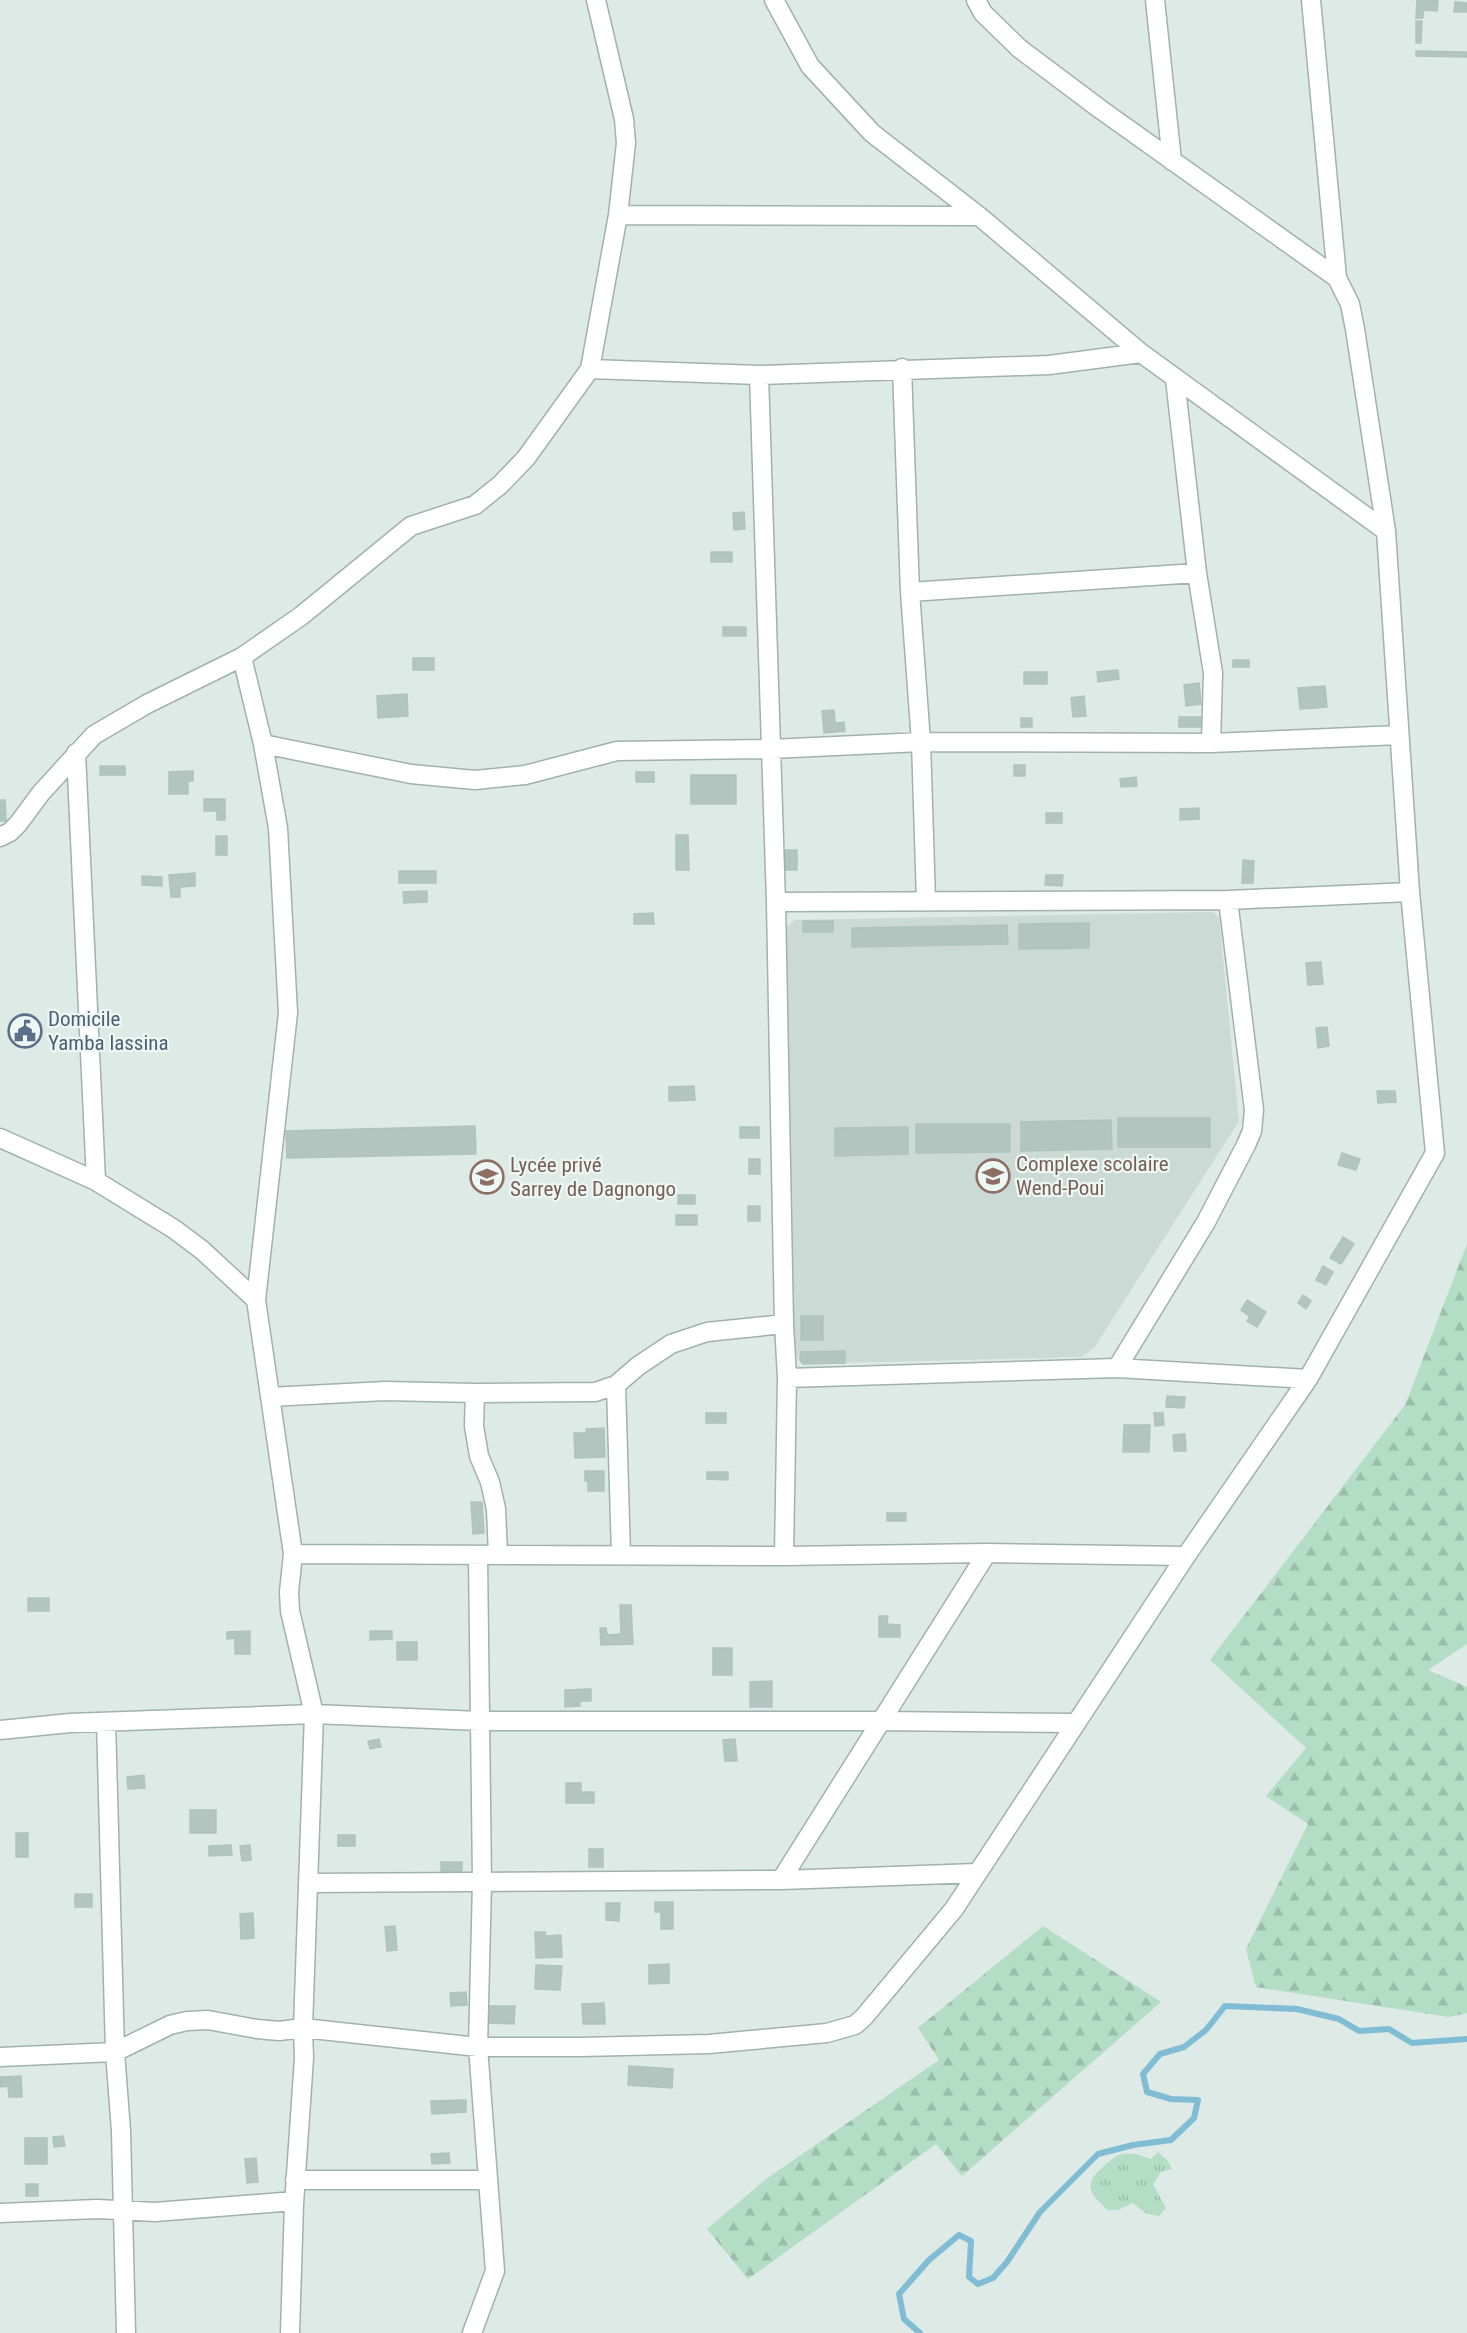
<svg xmlns="http://www.w3.org/2000/svg" width="1467" height="2333" font-family="'Roboto Condensed',sans-serif">
<style>
.built{fill:#cbdad5}
.grass{fill:url(#grass-tufts)}
.forest{fill:url(#forest-firs)}
.lines{fill:none;stroke-linecap:round;stroke-linejoin:round}
.stream{stroke:#80bcd4;stroke-width:6}
.building{fill:#b2c5bf;stroke:#afc4be;stroke-width:1.5}
.minor-casing{stroke:#a0b2ae;stroke-width:21}
.minor{stroke:#fff;stroke-width:18}
.labels{text-anchor:middle;dominant-baseline:central;stroke-width:4.5;stroke-linejoin:round;paint-order:stroke}
.service-label{font-size:21px;fill:#4e5e75;stroke:#edf7f3;text-anchor:start}
.education-label{font-size:21px;fill:#785e54;stroke:#edf7f3;text-anchor:start}
</style>
<defs>
<pattern id="grass-tufts" width="24" height="20" patternUnits="userSpaceOnUse" patternTransform="scale(1.5)"><rect width="24" height="20" fill="#b3ddc4"/><path d="M3 7l-1-3M5 7V3M7 7l1-3M15 17l-1-3M17 17v-4M19 17l1-3" fill="none" stroke="#9abea9"/></pattern>
<pattern id="forest-firs" width="22" height="20" patternUnits="userSpaceOnUse" patternTransform="scale(1.5)"><rect width="22" height="20" fill="#b3ddc4"/><path d="M5 1l3.5 6h-7zM16 11l3.5 6h-7z" fill="#9abea9"/></pattern>
</defs>
<rect width="100%" height="100%" fill="#ddeae6"/>
<path class="built" d="M1212,912L1219,917L1239,1121L1094,1348L1081,1357L803,1364L794,1353L784,929L795,920Z"/>
<path class="grass" d="M1158,2152L1168,2161L1172,2169L1161,2172L1153,2184L1166,2208L1159,2216L1147,2214L1133,2203L1118,2210H1108C1091,2195 1082,2185 1102,2168C1107,2163 1115,2156 1122,2154C1132,2152 1142,2156 1151,2159Z"/>
<path class="forest" d="M1467,1244V1644L1428,1670L1467,1687V2013L1449,2017L1256,1987L1246,1949L1308,1824L1266,1796L1306,1748L1210,1660L1405,1405Z
M1043,1926L1161,2002L962,2176L936,2144L748,2279L707,2229L766,2179L939,2060L918,2028Z"/>
<g class="lines">
<path class="stream" d="M920,2333L904,2319L899,2294L929,2260L959,2235L971,2241L969,2277L978,2284L993,2278L1007,2262L1040,2212L1098,2154L1133,2145L1171,2140L1194,2118L1198,2100L1171,2099L1147,2092L1143,2074L1160,2054L1184,2047L1206,2030L1225,2006L1297,2009L1339,2019L1359,2031L1389,2029L1412,2043L1467,2039"/>
</g>
<path class="building" d="M1417,0L1438,1L1437,11L1423,10V18H1416Z
M1455,2L1467,3V12H1454Z
M1416,21H1422L1421,43H1416Z
M1416,51L1467,52V57L1416,56Z
M744,512L745,529L734,530L733,513Z
M711,552H732V562H711Z
M723,627H746V636H723Z
M413,658H434V670H413Z
M1233,660H1249V667H1233Z
M1118,670L1119,679L1098,682L1097,672Z
M1024,672H1047V684H1024Z
M1199,683L1201,704L1186,706L1184,685Z
M1325,686L1327,707L1300,709L1298,688Z
M407,694L408,716L378,718L377,696Z
M1084,696L1086,716L1073,717L1071,698Z
M834,710L835,723L844,722L845,731L824,733L822,711Z
M1179,717H1205V727H1179Z
M1021,718H1032V727H1021Z
M1014,765H1025V776H1014Z
M100,766H125V775H100Z
M193,771V781H188V794H169V772Z
M636,772H654V782H636Z
M691,775H736V804H691Z
M1136,777L1137,786L1121,787L1120,779Z
M204,799H225V820H217V811H204Z
M0,800H5L6,821H0Z
M1199,808V819L1180,820V809Z
M1046,813H1062V823H1046Z
M676,835H688L689,870H676Z
M216,836H227V855H216Z
M785,850H797V870H785Z
M1243,860L1254,861L1253,883H1242Z
M399,871H436V883H399Z
M195,873V886L180,887V897H171L169,875Z
M1046,875H1063L1062,886L1045,885Z
M142,876L162,877V886L142,885Z
M427,891V902L404,903L403,892Z
M653,913L654,924H634V914Z
M803,921H833V932H803Z
M1089,923V948L1019,949V924Z
M1007,925L1008,944L852,947V928Z
M1321,962L1323,984L1308,985L1306,963Z
M1327,1027L1329,1046L1318,1048L1316,1028Z
M694,1086L695,1100L669,1101V1087Z
M1377,1091H1395L1396,1102L1378,1103Z
M1118,1118H1210V1147H1118Z
M1111,1120L1112,1149L1021,1151V1122Z
M916,1124H1010V1152L916,1153Z
M475,1126L476,1154L287,1158L286,1131Z
M740,1127H759V1138H740Z
M908,1127V1154L835,1156V1128Z
M1342,1153L1360,1159L1356,1170L1338,1165Z
M749,1159H760V1174H749Z
M678,1195H695V1204H678Z
M748,1206H760V1221H748Z
M676,1215H697V1225H676Z
M1343,1237L1354,1244L1341,1264L1330,1258Z
M1323,1266L1333,1272L1326,1285L1316,1280Z
M1303,1295L1311,1301L1306,1309L1298,1303Z
M1247,1300L1266,1312L1257,1327L1247,1321L1250,1317L1241,1310Z
M801,1316H823V1340H801Z
M845,1351V1363L803,1364L800,1360L801,1352Z
M1167,1396L1185,1397L1184,1408L1166,1407Z
M706,1413H726V1423H706Z
M1154,1413H1163L1164,1425L1155,1426Z
M1124,1425H1150L1149,1452H1123Z
M604,1428L605,1457L575,1458L574,1433H586V1429Z
M1185,1434L1186,1451H1174L1173,1435Z
M585,1471H604V1491H588V1481H585Z
M707,1472H728V1480L707,1479Z
M471,1502H482L484,1533L473,1534Z
M887,1513H906V1521H887Z
M28,1598H49V1611H28Z
M620,1605H631L633,1644L601,1645L600,1628H606L607,1635L621,1634Z
M879,1616H888L887,1624L900,1625V1637H879Z
M250,1631V1654H235V1638L227,1639V1632Z
M370,1631H392V1639L370,1640Z
M397,1642H417V1660H397Z
M713,1648H732V1675H713Z
M772,1681V1707H750V1682Z
M591,1689V1701H580V1706L565,1707V1690Z
M379,1739L381,1747L370,1749L368,1741Z
M735,1739L737,1761H725L723,1740Z
M144,1775L145,1788L128,1789L127,1777Z
M566,1783H581V1792H594V1803H566Z
M190,1810H216V1833H190Z
M16,1833H28V1857H16Z
M338,1835H355V1846H338Z
M231,1845L232,1855L209,1856V1846Z
M250,1845L251,1860L242,1861L240,1846Z
M589,1849H603V1867H589Z
M441,1862H462V1875H441Z
M75,1894H92V1907H75Z
M655,1902H673V1929H661V1912H655Z
M606,1903H620L619,1921L606,1920Z
M253,1913L254,1938L241,1939L240,1914Z
M395,1926L397,1950L387,1951L385,1927Z
M535,1932H545L546,1936L561,1935L562,1957L536,1958Z
M669,1964V1983L649,1984V1965Z
M536,1965L562,1966L560,1990L535,1989Z
M466,1992L467,2005L451,2006L450,1993Z
M604,2003L605,2024H583L582,2004Z
M489,2006H515L514,2024L489,2023Z
M629,2066L673,2069L672,2088L628,2085Z
M21,2076L22,2097H9L8,2086L0,2087V2077Z
M466,2100V2112L432,2114L431,2101Z
M63,2136L65,2146L54,2147L53,2137Z
M25,2138H47V2164H25Z
M449,2153L450,2163L432,2164L431,2154Z
M256,2158L258,2182L247,2183L245,2159Z
M26,2184H38V2196H26Z"/>
<g class="lines">
<g class="minor-casing">
<path id="minor" d="M774,0L810,66L872,133L979,216L1141,353L1386,531
M976,0L983,13L1020,49L1100,109L1337,278
M1155,0L1172,161
M618,215L979,216
M902,368L910,592L921,742L926,901
M590,369L759,375L1049,365L1141,353
M759,375L776,902L784,1324L787,1378L784,1556
M1175,379L1197,573L1213,673L1211,743
M910,592L1197,573
M242,657L263,744L278,828L288,1013L256,1300
M263,744L411,774L475,780L525,775L617,751L771,749L921,742L1211,743L1399,735
M76,753L96,1181
M0,837L10,832L18,824L41,793L94,735L147,704L242,657L301,616L411,526L475,505L500,485L526,458L590,369L618,215L626,143L624,119L596,0
M776,902L1228,900L1410,892
M0,1138L96,1181L174,1229L202,1250L256,1300L293,1554L289,1592L290,1611L314,1714L303,2028L304,2058L294,2204L290,2333
M1117,1368L1206,1222L1246,1145L1252,1131L1254,1110L1228,900
M787,1378L1117,1368L1308,1379
M616,1385L621,1555
M475,1393L474,1426L479,1456L490,1482L496,1509L498,1555
M270,1397L385,1391L475,1393L595,1392L616,1385L638,1366L671,1344L707,1332L784,1324
M293,1554L784,1556L987,1553L1186,1556
M106,1722L115,2052L121,2131L126,2333
M0,1730L70,1723L314,1714L479,1721H881L1075,1723
M781,1880L987,1553
M308,1883L781,1880L977,1873
M0,2057L115,2052L170,2025L187,2021L208,2020L257,2029L279,2031L303,2028L478,2047H581L709,2044L827,2033L855,2025L864,2017L954,1909L1186,1556L1308,1379L1435,1153L1410,892L1386,531L1355,329L1350,304L1337,278L1311,0
M295,2180H487
M0,2213L97,2209L155,2212L294,2201
M472,2333L495,2271L478,2047L482,1883L478,1555"/>
</g>
<use href="#minor" class="minor"/>
</g>
<defs>
<g id="civic-ring" transform="scale(1.725)"><circle r="9.5" fill="#edf7f3" stroke="#5c6f8a" stroke-width="1.5"/><path d="M-.6-6.5H3V-4.5H.6V-3L4-1V1h2V6H-6V1h2V-1L-.6-3ZM-1.2 2.5V6h2.4V2.5Z" fill="#5c6f8a"/></g>
<g id="school-ring" transform="scale(1.725)"><circle r="9.5" fill="#edf7f3" stroke="#8d6e63" stroke-width="1.5"/><path d="M0-5L7-2L0 1L-7-2ZM-4 1L0 2.5L4 1V4Q0 6-4 4Z" fill="#8d6e63"/></g>
</defs>
<g fill-rule="evenodd">
<use href="#civic-ring" x="25" y="1031"/>
<use href="#school-ring" x="993" y="1176"/>
<use href="#school-ring" x="487" y="1177"/>
</g>
<g class="labels">
<g class="service-label">
<text x="48" y="1019">Domicile<tspan x="48" dy="24">Yamba lassina</tspan></text>
</g>
<g class="education-label">
<text x="1016" y="1164">Complexe scolaire<tspan x="1016" dy="24">Wend-Poui</tspan></text>
<text x="510" y="1165">Lycée privé<tspan x="510" dy="24">Sarrey de Dagnongo</tspan></text>
</g>
</g>
</svg>
